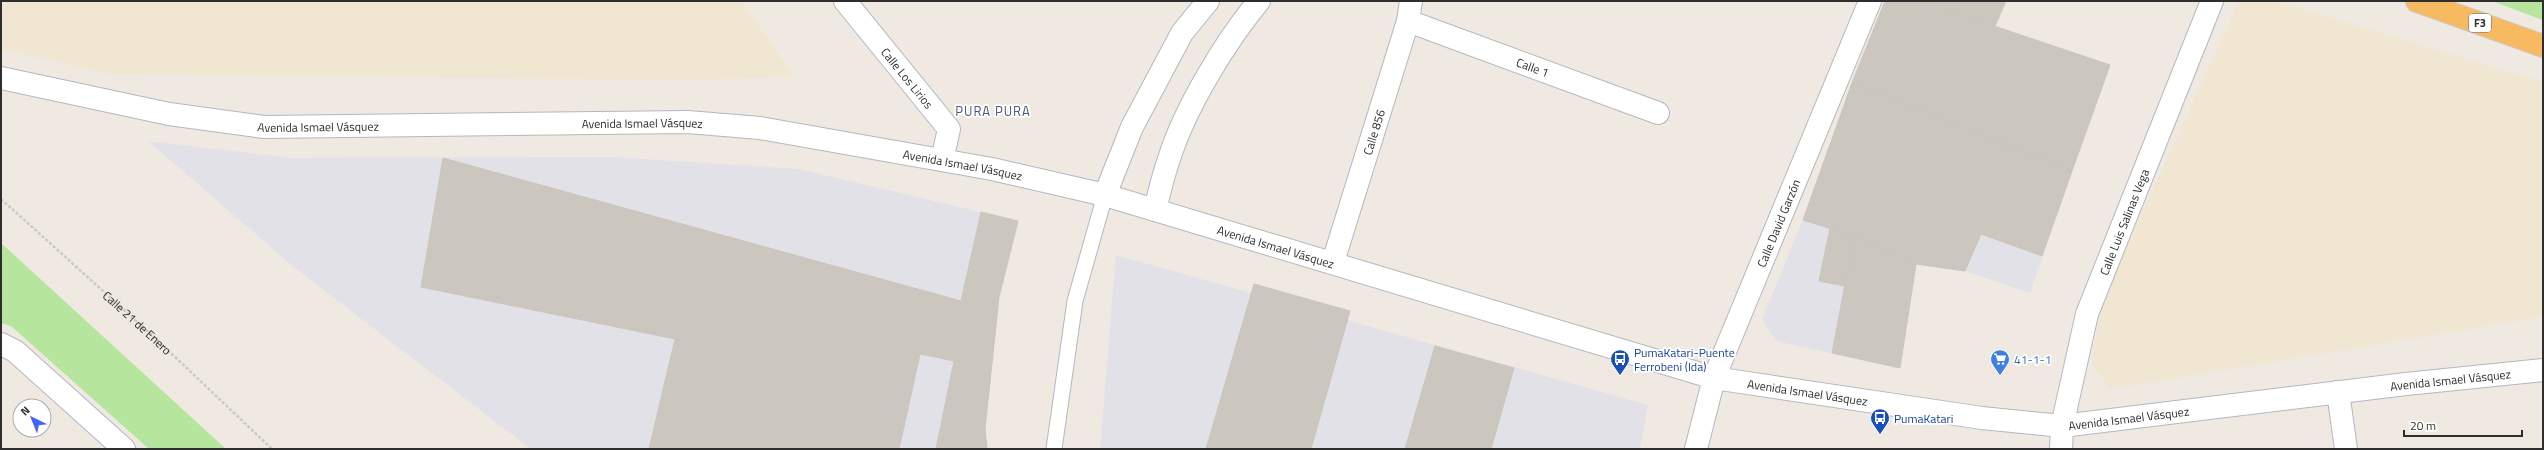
<svg xmlns="http://www.w3.org/2000/svg" width="2544" height="450" font-family="'Titillium Web',sans-serif">
<style>
.industrial{fill:#e3e1e8}
.education{fill:#f0e6d1}
.green{fill:#b6e59e}
.building{fill:#cbc7bf;stroke:#cbc5ba}
.lines{fill:none;stroke-linecap:round;stroke-linejoin:round}
.service-casing{stroke:#b4b7c1;stroke-width:17}
.pedestrian-casing{stroke:#b4b7c1;stroke-width:24}
.minor-casing{stroke:#b4b7c1;stroke-width:24}
.tertiary-casing{stroke:#b4b7c1;stroke-width:24}
.secondary-casing{stroke:#b4b7c1;stroke-width:24}
.trunk-casing{stroke:#c9c9c9;stroke-width:24}
.path{stroke:#c9c9c9;stroke-width:2.5;stroke-dasharray:3 2;stroke-linecap:butt}
.service{stroke:#fff;stroke-width:15}
.pedestrian{stroke:#fff;stroke-width:22}
.minor{stroke:#fff;stroke-width:22}
.tertiary{stroke:#fff;stroke-width:22}
.secondary{stroke:#fff;stroke-width:22}
.trunk{stroke:#f8ba60;stroke-width:22}
.labels{text-anchor:middle;dominant-baseline:central;stroke-width:3.5;stroke-linejoin:round;paint-order:stroke}
.shield{fill:#fff;stroke:#6d6d6d;stroke-width:1}
.shield-label{font-size:11px;font-weight:bold;fill:#2e2e2e}
.street-label{font-size:12px;fill:#2e2e2e;stroke:#fff}
.transit-label{font-size:12px;fill:#164399;stroke:#fff;text-anchor:start}
.shop-label{font-size:12px;fill:#366cbe;stroke:#fff;text-anchor:start}
.neighbourhood-label{font-size:13px;letter-spacing:1px;fill:#4d5680;stroke:#fff}
</style>
<rect width="100%" height="100%" fill="#efe9e1"/>
<path class="industrial" d="M1852,83L2072,171L2030,293L1965,271L1916,264L1900,368L1776,341L1762,319L1803,220Z
M148,141L291,158L611,157L799,169L1018,221L999,297L985,429L987,449H531L295,268Z
M1116,255L1648,405L1640,449H1100Z"/>
<path class="education" d="M1,1H742L794,77L682,80L111,74L1,49Z
M2239,1H2276L2543,82V317L2111,389L2092,365L2101,304Z"/>
<path class="green" d="M2492,1H2543V20Z
M1,243L226,449H149L11,326L1,323Z"/>
<path class="building" d="M1885,1H1920L2110,65L2072,171L1852,83Z
M1920,1H2006L1995,26Z
M1852,83L2072,171L2042,256L1981,234L1965,271L1916,264L1854,236L1803,220Z
M443,158L961,301L981,212L1018,221L999,297L985,429L987,449H936L954,361L920,354L899,449H649L675,339L421,287Z
M1830,228L1854,236L1845,286L1819,281Z
M1854,236L1916,264L1900,368L1832,353Z
M1254,284L1350,311L1311,449H1206Z
M1435,346L1514,368L1491,449H1405Z"/>
<g class="lines">
<g class="service-casing">
<path id="service" d="M1054,449L1075,301L1105,195"/>
</g>
<g class="pedestrian-casing">
<g id="pedestrian">
<path id="s2" d="M1408,21L1658,113"/>
<path id="s3" d="M1333,262L1408,21L1411,1"/>
</g>
</g>
<g class="minor-casing">
<g id="minor">
<path id="s4" d="M845,1L949,129L942,160"/>
<path d="M1,344L15,351L124,449"/>
<path d="M2338,392L2346,449"/>
<path id="s5" d="M1696,449L1714,378L1870,1"/>
<path id="s6" d="M2061,449L2062,426L2087,314L2212,1"/>
</g>
</g>
<g class="tertiary-casing">
<path id="tertiary" d="M1105,195L1132,127L1182,33L1208,1
M1155,210C1159,193 1163,176 1169,159C1185,108 1225,42 1259,1"/>
</g>
<g class="secondary-casing">
<g id="secondary">
<path id="s7" d="M1,78L169,114L264,127L688,122L760,128L992,169L1105,195L1714,378L1982,418L2062,426L2406,384L2543,370"/>
</g>
</g>
<g class="trunk-casing">
<path id="trunk" d="M2417,1L2543,46"/>
</g>
<path class="path" id="s1" d="M1,199L154,337L272,449"/>
<use href="#service" class="service"/>
<use href="#pedestrian" class="pedestrian"/>
<use href="#minor" class="minor"/>
<use href="#tertiary" class="tertiary"/>
<use href="#secondary" class="secondary"/>
<use href="#trunk" class="trunk"/>
</g>
<defs>
<g id="bus-pin" transform="scale(1)"><path d="M0 17L-7.5 6A9.5 9.5 0 1 1 7.5 6Z" fill="#1a4fb4" stroke="#fff"/><path d="M-5-6H5V4H4V6H2V4H-2V6H-4V4H-5ZM-3.5-4V0h7V-4ZM-3.5 1.2v1.5H-2V1.2ZM2 1.2v1.5H3.5V1.2Z" fill="#fff"/></g>
<g id="supermarket-pin" transform="scale(1)"><path d="M0 17L-7.5 6A9.5 9.5 0 1 1 7.5 6Z" fill="#3f7fe0" stroke="#fff"/><path d="M-6-5.5h2.5l.6 2H6L4.5 2H-2.5L-4.4-4H-6ZM-1.5 3.2a1.3 1.3 0 1 0 .1 0ZM3 3.2a1.3 1.3 0 1 0 .1 0Z" fill="#fff"/></g>
</defs>
<g fill-rule="evenodd">
<use href="#bus-pin" x="1620" y="359"/>
<use href="#supermarket-pin" x="2000" y="359"/>
<use href="#bus-pin" x="1880" y="418"/>
</g>
<g class="labels">
<rect class="shield" x="2469" y="14" width="22" height="18" rx="3"/>
<g class="shield-label">
<text x="2480" y="23">F3</text>
</g>
<g class="street-label">
<text stroke="none"><textPath href="#s2" startOffset="133">Calle 1</textPath></text>
<text stroke="none"><textPath href="#s4" startOffset="99">Calle Los Lirios</textPath></text>
<text stroke="none"><textPath href="#s7" startOffset="646">Avenida Ismael Vásquez</textPath></text>
<text stroke="none"><textPath href="#s7" startOffset="322">Avenida Ismael Vásquez</textPath></text>
<text stroke="none"><textPath href="#s3" startOffset="136">Calle 856</textPath></text>
<text stroke="none"><textPath href="#s7" startOffset="970">Avenida Ismael Vásquez</textPath></text>
<text stroke="none"><textPath href="#s6" startOffset="237">Calle Luis Salinas Vega</textPath></text>
<text stroke="none"><textPath href="#s5" startOffset="241">Calle David Garzón</textPath></text>
<text stroke="none"><textPath href="#s7" startOffset="1294">Avenida Ismael Vásquez</textPath></text>
<text stroke="none"><textPath href="#s1" startOffset="184">Calle 21 de Enero</textPath></text>
<text stroke="none"><textPath href="#s7" startOffset="2494">Avenida Ismael Vásquez</textPath></text>
<text stroke="none"><textPath href="#s7" startOffset="1846">Avenida Ismael Vásquez</textPath></text>
<text stroke="none"><textPath href="#s7" startOffset="2170">Avenida Ismael Vásquez</textPath></text>
</g>
<g class="transit-label">
<text x="1634" y="352">PumaKatari-Puente<tspan x="1634" dy="14">Ferrobeni (Ida)</tspan></text>
<text x="1894" y="418">PumaKatari</text>
</g>
<g class="shop-label">
<text x="2014" y="359">41-1-1</text>
</g>
<g class="neighbourhood-label">
<text x="993" y="111">PURA PURA</text>
</g>
</g>
<rect width="2544" height="450" fill="none" stroke="#2e2e2e" stroke-width="4"/>
<g transform="translate(32 418) rotate(317)"><circle r="19" fill="#ffffff" stroke="#ababab"/>
<path d="M0-3L7 15L0 10L-7 15Z" fill="#4264fb"/>
<text y="-6" font-size="11" font-weight="bold" text-anchor="middle" fill="#2e2e2e">N</text>
</g>
<path d="M2404 430v6h118v-6" fill="none" stroke="#2e2e2e" stroke-width="2"/>
<text x="2410" y="430" font-size="12" fill="#2e2e2e" stroke="#ffffff" stroke-width="3" paint-order="stroke">20 m</text>
</svg>
